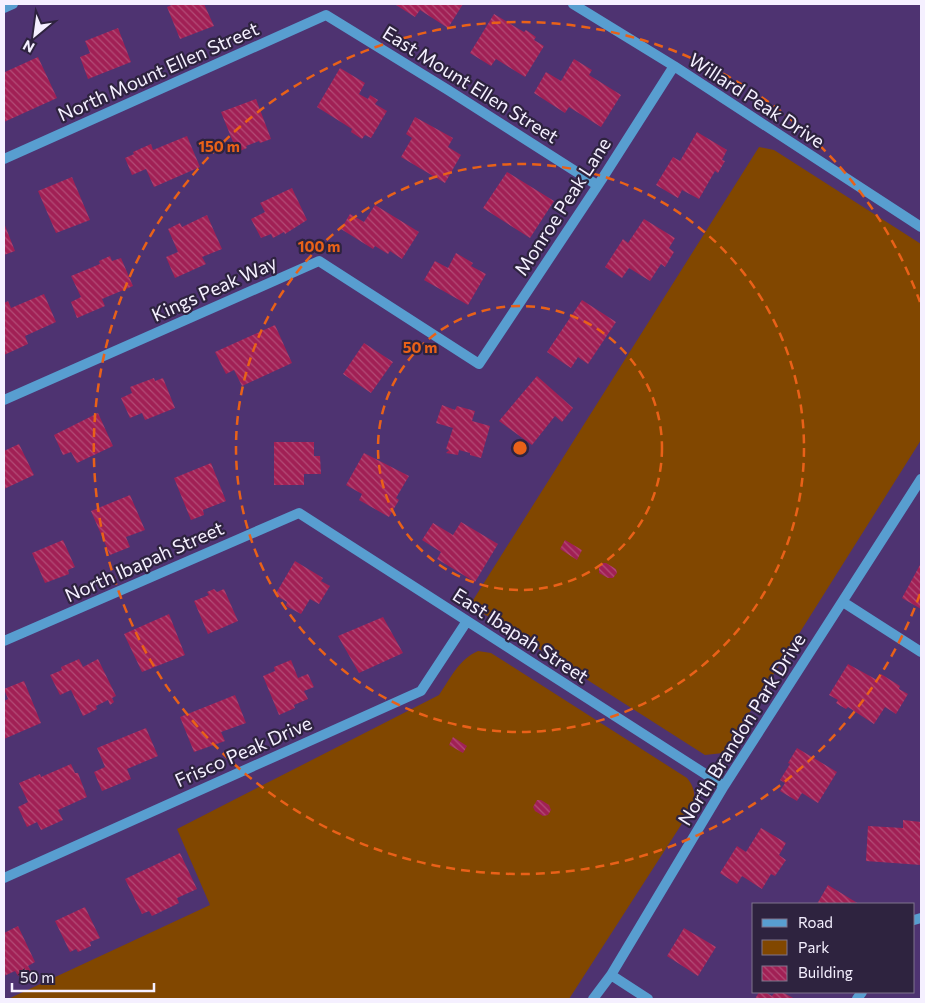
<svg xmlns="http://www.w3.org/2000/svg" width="925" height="1003" font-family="Commissioner,sans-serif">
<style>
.green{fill:#814700}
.building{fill:url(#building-back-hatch)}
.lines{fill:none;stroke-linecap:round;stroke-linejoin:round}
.minor{stroke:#589ed0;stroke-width:10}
.tertiary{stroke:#589ed0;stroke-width:10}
.ring{fill:none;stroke:#e96118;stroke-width:2.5;stroke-dasharray:9 6}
.labels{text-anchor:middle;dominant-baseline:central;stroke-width:4.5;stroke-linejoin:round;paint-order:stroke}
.street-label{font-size:19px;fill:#f5f0ff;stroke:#2e233f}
.centre{fill:#e96118;stroke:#2e233f;stroke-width:2.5}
.ring-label{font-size:15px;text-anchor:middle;font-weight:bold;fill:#e96118;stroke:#2e233f;stroke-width:4.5;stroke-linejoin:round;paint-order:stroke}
</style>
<defs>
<pattern id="building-back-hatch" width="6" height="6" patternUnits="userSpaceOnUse" patternTransform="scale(1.25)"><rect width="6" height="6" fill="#a12055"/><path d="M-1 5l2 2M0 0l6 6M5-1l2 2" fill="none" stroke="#b34c77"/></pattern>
</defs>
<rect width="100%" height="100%" fill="#4e3371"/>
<path class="green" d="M759,147L774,150L921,244V440L729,745L723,753L705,755L470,605Z
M478,651L491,653L687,778C695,788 696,796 692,808L569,999H8L210,905L177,829L439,695C450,679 459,659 478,651Z"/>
<path class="building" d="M174,4H204L214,26L180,39L167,7Z
M397,4H463L448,28L420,10L415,17L396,5Z
M494,14L524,32L526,30L536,37L534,40L544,46L525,77L496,59L491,66L470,53Z
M118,28L131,62L88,79L80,57L90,53L85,41Z
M38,57L57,98L4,122V69L5,72Z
M574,59L592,70L589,75L621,95L601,127L569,107L565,113L534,93L546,72L561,81Z
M340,68L365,83L359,94L368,99L370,95L378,100L375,104L387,111L371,138L365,135L362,139L351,132L352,129L317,107Z
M256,99L271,139L260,143L259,141L246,146L247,148L237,152L221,112Z
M415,117L453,138L448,147L461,155L445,183L401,157L412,138L406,134Z
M697,132L727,150L722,160L725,161L718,173L715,171L699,199L682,190L678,198L656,185L673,157L680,161Z
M187,136L200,167L154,187L146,169L132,175L125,158L134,154L133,152L151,144L153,150Z
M507,172L554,201L530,238L483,208Z
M72,177L90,220L56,233L38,191Z
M292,188L307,220L285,234L284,232L273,238L271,234L261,238L251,219L265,212L260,203Z
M375,205L419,232L402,259L390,251L388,254L375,246L373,249L341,229L350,214L364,222Z
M207,215L222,249L202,257L206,264L175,278L166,257L178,252L168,229L180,223L182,227Z
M644,219L675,238L669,248L674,252L665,267L661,264L650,281L629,268L622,278L605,267L623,239L628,243Z
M4,223L15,251L4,255Z
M456,253L473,263L471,266L486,274L468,305L424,280L435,261L448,268Z
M110,256L112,261L121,258L133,286L102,299L105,306L77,318L71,302L81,297L71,276L100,264L99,261Z
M44,294L56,322L25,336L28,344L4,355V303L8,301L11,308Z
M582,300L616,322L588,364L578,357L571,368L547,352Z
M275,325L292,363L242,386L234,370L226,374L215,352Z
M364,343L393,362L371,393L343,374Z
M537,376L573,408L562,422L555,416L532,445L499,421Z
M154,378L155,381L163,378L175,408L145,420L142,413L130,418L121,398L132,393L130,387Z
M442,405L455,410L457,406L475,411L472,421L490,426L481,458L470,455V453L459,450L458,455L446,453L449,450L446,449L453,428L436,423Z
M98,413L113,446L77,463L71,452L63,455L54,435Z
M274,442H314V456H320L321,474H304V485H274Z
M19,444L34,475L4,489V451Z
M364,453L409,476L396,498L399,500L389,517L359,500L362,494L346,485Z
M211,463L226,501L203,510L204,515L191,520L174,478Z
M130,495L145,530L126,537L130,547L110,555L91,511Z
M461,522L498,544L475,582L437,559L441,552L422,540L433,523L453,535Z
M63,540L75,567L68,570L69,574L45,583L32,553Z
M565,540L582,550L577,560L560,549Z
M295,561L323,578L321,581L330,586L319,604L310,599L301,614L286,606L287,602L275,595Z
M602,563H606L616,569L617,573L613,578H608L599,573V566Z
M921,563V609L902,598Z
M214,589L217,592L224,589L238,621L208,634L194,601L209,595L207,592Z
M169,614L185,655L142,672L124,634Z
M383,617L403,653L359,673L338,636Z
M79,659L83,667L98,659L116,696L112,698L114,702L110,705L108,700L96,706L97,709L83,716L71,690L60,695L50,675L62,670L61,667Z
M291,660L298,678L308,674L314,687L304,691L308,699L294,705L295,708L279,715L263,676L275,671L274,667Z
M848,664L877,680L881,674L900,686L899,689L908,694L896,714L885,707L874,724L848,707L846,709L836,703L838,700L829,695Z
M24,681L41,723L4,739V701L8,699L4,689Z
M235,695L246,723L221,732L225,741L194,752L180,717Z
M146,728L158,756L127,769L131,779L102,791L94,772L105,767L97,748Z
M453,737L467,746L463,753L449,745Z
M797,748L837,772L818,803L802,793L797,801L780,791L785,783L780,780L790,764L788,763Z
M71,764L75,773H78L87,797L58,810L63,820L41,830L37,822L27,827L18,807L28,802L19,783L40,774L41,777Z
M537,800H541L549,805L551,810L548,815L543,816L535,811L533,807Z
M903,820L921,822V865L866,861L868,826L903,828Z
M761,828L786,843L779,855L786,860L775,876L771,874L762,889L742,876L737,884L720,873L737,846L746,852Z
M180,853L197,889L177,898L179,903L152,916L149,911L142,914L125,879Z
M828,885L859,904H817Z
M85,907L100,938L90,942L91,946L78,952L76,949L70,952L55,921Z
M18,926L35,962L28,966L31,971L18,976L15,971L4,976V933Z
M684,928L716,947L698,976L667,956Z
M759,992H765L772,996L775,992H782L795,999H755Z"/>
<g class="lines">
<path class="minor" d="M573,4L674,66L921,227
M4,159L326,15L448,90L597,185
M4,400L319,261L479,364L602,179L674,66
M843,602L921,652
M4,641L299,513L724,786
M4,878L421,691L467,621
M914,920L921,918
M611,975L648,999
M593,999L611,975L724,786L921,479
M857,999L862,992"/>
<path class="tertiary" d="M4,8L13,4"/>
</g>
<g class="ring">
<circle cx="520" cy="448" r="142"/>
<circle cx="520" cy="448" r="284"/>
<path d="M920 594A426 426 0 1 1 920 302"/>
</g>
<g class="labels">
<g class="street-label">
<text transform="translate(158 71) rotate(-24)">North Mount Ellen Street</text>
<text transform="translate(471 84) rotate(32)">East Mount Ellen Street</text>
<text transform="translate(757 100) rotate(33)">Willard Peak Drive</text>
<text transform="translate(562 206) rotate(-57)">Monroe Peak Lane</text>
<text transform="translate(214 288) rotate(-24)">Kings Peak Way</text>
<text transform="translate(144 561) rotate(-24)">North Ibapah Street</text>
<text transform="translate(521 635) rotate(33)">East Ibapah Street</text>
<text transform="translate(741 729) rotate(-58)">North Brandon Park Drive</text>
<text transform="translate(243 751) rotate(-24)">Frisco Peak Drive</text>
</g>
</g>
<circle cx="520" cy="448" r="8" class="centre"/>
<g class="ring-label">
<text x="219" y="152">150 m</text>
<text x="319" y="252">100 m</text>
<text x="420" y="353">50 m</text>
</g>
<rect width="925" height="1003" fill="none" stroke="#f5f0ff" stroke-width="10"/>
<rect x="752" y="903" width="162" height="90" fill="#2e233f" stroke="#7e758c"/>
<rect x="762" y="919" width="25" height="8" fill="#589ed0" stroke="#7e758c"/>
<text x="798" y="928" font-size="15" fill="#f5f0ff">Road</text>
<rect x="762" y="940" width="25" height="15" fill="#814700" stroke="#7e758c"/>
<text x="798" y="953" font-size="15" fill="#f5f0ff">Park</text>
<rect x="762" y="966" width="25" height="15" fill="url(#building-back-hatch)" stroke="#7e758c"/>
<text x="798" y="978" font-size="15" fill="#f5f0ff">Building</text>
<g transform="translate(35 35) rotate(209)" stroke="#2e233f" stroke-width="4" paint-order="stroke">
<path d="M0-4L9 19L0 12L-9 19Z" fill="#f5f0ff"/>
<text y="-8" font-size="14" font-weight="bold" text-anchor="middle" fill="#f5f0ff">N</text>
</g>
<path d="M12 983v8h142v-8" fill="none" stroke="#f5f0ff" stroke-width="2.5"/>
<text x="20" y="983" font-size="15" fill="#f5f0ff" stroke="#2e233f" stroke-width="4" paint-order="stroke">50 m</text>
</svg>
